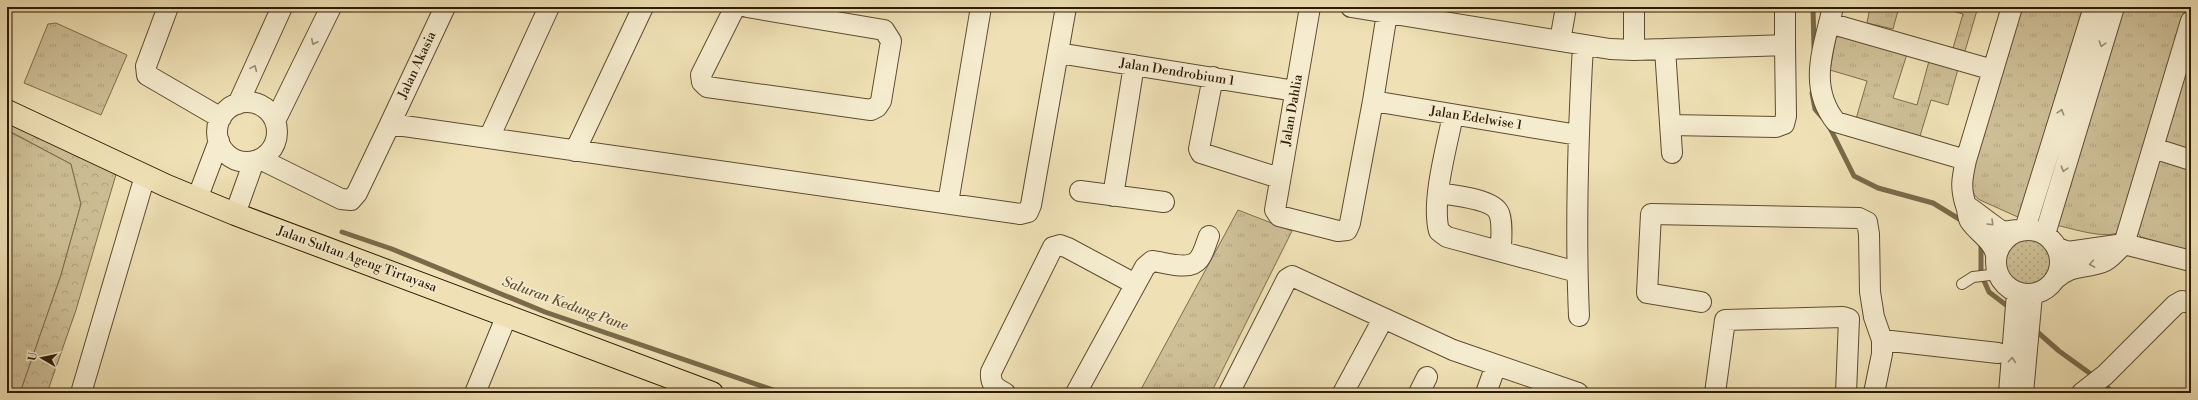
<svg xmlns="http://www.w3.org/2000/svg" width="2198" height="400" font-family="'Libre Bodoni',serif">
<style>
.grass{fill:url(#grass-tufts);stroke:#7e6d4e}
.forest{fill:url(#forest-crowns);stroke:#7e6d4e}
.park{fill:url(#park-dots);stroke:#7e6d4e}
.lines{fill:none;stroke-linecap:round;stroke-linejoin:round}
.stream{stroke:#7a6a4a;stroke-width:5}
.service-casing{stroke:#5e4c30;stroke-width:12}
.minor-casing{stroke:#5e4c30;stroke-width:22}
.primary-casing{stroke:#2d1b04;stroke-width:24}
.service{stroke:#f5eccf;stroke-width:10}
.minor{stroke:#f5eccf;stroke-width:20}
.primary{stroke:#efe1b5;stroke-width:22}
.oneway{stroke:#9b8e74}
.labels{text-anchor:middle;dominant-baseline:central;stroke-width:3;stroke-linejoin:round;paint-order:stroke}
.street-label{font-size:13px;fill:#2d1b04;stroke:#f5eccf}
.water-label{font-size:14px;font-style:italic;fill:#604f33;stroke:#f5eccf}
</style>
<defs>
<pattern id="grass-tufts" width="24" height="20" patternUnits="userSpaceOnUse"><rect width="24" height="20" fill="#cebf97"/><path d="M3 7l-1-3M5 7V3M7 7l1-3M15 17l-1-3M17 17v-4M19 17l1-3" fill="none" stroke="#b1a480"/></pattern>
<pattern id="forest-crowns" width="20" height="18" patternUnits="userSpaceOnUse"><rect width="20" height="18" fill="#cebf97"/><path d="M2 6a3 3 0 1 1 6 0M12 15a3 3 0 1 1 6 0" fill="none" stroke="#b1a480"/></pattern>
<pattern id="park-dots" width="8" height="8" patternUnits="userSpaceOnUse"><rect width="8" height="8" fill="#cebf97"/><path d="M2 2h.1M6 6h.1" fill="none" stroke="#b1a480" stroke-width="1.8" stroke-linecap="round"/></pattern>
</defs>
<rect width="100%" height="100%" fill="#efe1b5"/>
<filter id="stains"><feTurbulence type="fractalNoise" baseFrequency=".005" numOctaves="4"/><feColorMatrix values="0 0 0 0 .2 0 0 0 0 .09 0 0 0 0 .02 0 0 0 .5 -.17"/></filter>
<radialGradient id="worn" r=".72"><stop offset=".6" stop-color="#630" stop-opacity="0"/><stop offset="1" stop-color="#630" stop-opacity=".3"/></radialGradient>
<path class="grass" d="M1870,7H1899L1893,29L1867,23Z
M1938,7H1978L1965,51L1953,48L1963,14Z
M2022,7H2085L2020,218L1980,200C1969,193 1972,183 1973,171Z
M2121,7H2189L2119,232C2106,240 2071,228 2055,225Z
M56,23L127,55L101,115L24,83L48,24Z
M1847,36L1907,54L1893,98L1917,105L1929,61L1958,69L1948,105L1931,100L1920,136L1856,119L1867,81L1830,70L1836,37Z
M2191,44V251L2141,237L2135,230Z
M12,133L71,164L81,204L61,275L20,393H7V136Z
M1238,210L1292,231L1211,393H1139Z"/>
<path class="forest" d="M7,122L117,171L76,310L47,393H20L61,275L81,204L71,164L13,133L7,136Z"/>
<path class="park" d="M2004 261a23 23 0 1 1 46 0a23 23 0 1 1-46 0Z"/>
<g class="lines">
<path class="stream" d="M1813,7L1814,48
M1812,93L1815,109L1822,117
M1829,126L1854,176L1878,188L1933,203L1964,222
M342,232L392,249L545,312L782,393
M1981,242V274L1989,292L2010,308
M2034,329L2059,351L2095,377
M2102,382L2113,393"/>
<g class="service-casing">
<path id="service" d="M1962,284L1973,277L1998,274"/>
</g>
<g class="minor-casing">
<path id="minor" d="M168,7L146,66L147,75L221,118
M735,7L701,75L702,82L707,87L871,110L877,107L881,101L891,41L884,30L747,7
M1310,7L1275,210L1279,216L1338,231L1347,230L1350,223L1373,101L1388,7
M1351,7L1610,49L1634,50
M1634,7V50L1785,45V7
M1833,7C1824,47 1807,86 1836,122L1966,160C1962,179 1960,187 1966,206C1968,210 1967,216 1970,221C1978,233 1993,240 1996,255
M1829,23L1993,70
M1560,41L1566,7
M1665,49L1672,153
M1058,53L1295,91
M1213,77L1199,149L1201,153L1279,178
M1373,101L1578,135
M217 132a30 30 0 1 1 60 0a30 30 0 1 1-60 0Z
M238,104L282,7
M1453,115C1447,146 1431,201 1439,231L1447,237L1577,272
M275,121L331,7
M390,124L445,7
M1670,125L1776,127L1784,124L1786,116L1785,45
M489,138L549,7
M2153,148L2191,160
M575,151L643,7
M260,159L341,199L351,200L357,193L390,124L1020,214L1028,212L1031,205L1066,7
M1966,160L2012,7
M1080,191L1164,202
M1438,193C1452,195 1493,199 1499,213C1503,222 1501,240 1501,250
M1113,196L1134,65
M197,199L219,141
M948,203L981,7
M1967,206C1975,211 1998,230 2003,231C2007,232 2013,230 2018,230
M235,214L254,161
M2025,229L2094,7
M1996 262a32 32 0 1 1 64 0a32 32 0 1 1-64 0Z
M2045,234L2114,7
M2058,248L2068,252L2124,244L2191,261
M2054,280C2071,264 2083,269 2103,262C2110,260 2118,249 2124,244L2191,21
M1701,302L1647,293L1651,214L1859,218L1867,222L1869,234L1870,292L1874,317L1882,340V354L1874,393
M1579,316C1575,226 1578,135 1583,45
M1882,340L1998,353
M81,393L145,176
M475,393L507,315
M1005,393C995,388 990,384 991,372L1053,247L1060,245L1068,248L1135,284
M1076,393L1145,267L1152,261C1165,262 1190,272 1199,259C1204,253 1206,243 1209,236
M1229,393L1287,279L1292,276L1453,350L1578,393
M1343,393L1383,319
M1419,393L1427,377
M1486,393L1496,365
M1715,393L1725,320L1843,317L1849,319L1846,393
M2009,393L2017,293
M2023,393L2032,295
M2082,393L2105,375L2175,305L2182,301L2191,303"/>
</g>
<g class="primary-casing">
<path id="primary" d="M7,111L167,186L235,214L712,393"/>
</g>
<use href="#service" class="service"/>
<use href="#minor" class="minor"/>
<use href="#primary" class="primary"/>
</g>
<defs><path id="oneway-chevron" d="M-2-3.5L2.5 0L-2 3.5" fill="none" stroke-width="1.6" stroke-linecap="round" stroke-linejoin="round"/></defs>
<g class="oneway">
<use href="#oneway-chevron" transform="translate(314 42) rotate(116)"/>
<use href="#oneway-chevron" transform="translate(2102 44) rotate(107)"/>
<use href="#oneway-chevron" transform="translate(254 68) rotate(-66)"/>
<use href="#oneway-chevron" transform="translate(2061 112) rotate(-73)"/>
<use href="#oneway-chevron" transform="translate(2064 169) rotate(107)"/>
<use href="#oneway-chevron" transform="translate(1991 223) rotate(45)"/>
<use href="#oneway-chevron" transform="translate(2092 264) rotate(169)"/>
<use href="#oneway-chevron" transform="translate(2012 360) rotate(-85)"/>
</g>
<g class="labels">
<g class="street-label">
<text transform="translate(417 65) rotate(-65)">Jalan Akasia</text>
<text transform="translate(1177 72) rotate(9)">Jalan Dendrobium 1</text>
<text transform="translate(1292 110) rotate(-80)">Jalan Dahlia</text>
<text transform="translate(1476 118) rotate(9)">Jalan Edelwise 1</text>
<text transform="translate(357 259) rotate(20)">Jalan Sultan Ageng Tirtayasa</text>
</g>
<g class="water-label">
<text transform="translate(565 304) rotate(20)">Saluran Kedung Pane</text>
</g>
</g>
<rect width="2198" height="400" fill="none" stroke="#efe1b5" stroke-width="24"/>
<rect x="8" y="8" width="2182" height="384" fill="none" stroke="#2d1b04" stroke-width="2"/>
<rect x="12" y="12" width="2174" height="376" fill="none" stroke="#2d1b04"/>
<g transform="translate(42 358) rotate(279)" stroke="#f5eccf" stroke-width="3" paint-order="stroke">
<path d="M0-3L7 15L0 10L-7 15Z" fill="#2d1b04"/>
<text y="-6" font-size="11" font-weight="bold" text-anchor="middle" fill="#2d1b04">U</text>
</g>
<rect width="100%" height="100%" filter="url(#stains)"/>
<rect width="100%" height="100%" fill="url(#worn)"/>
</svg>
